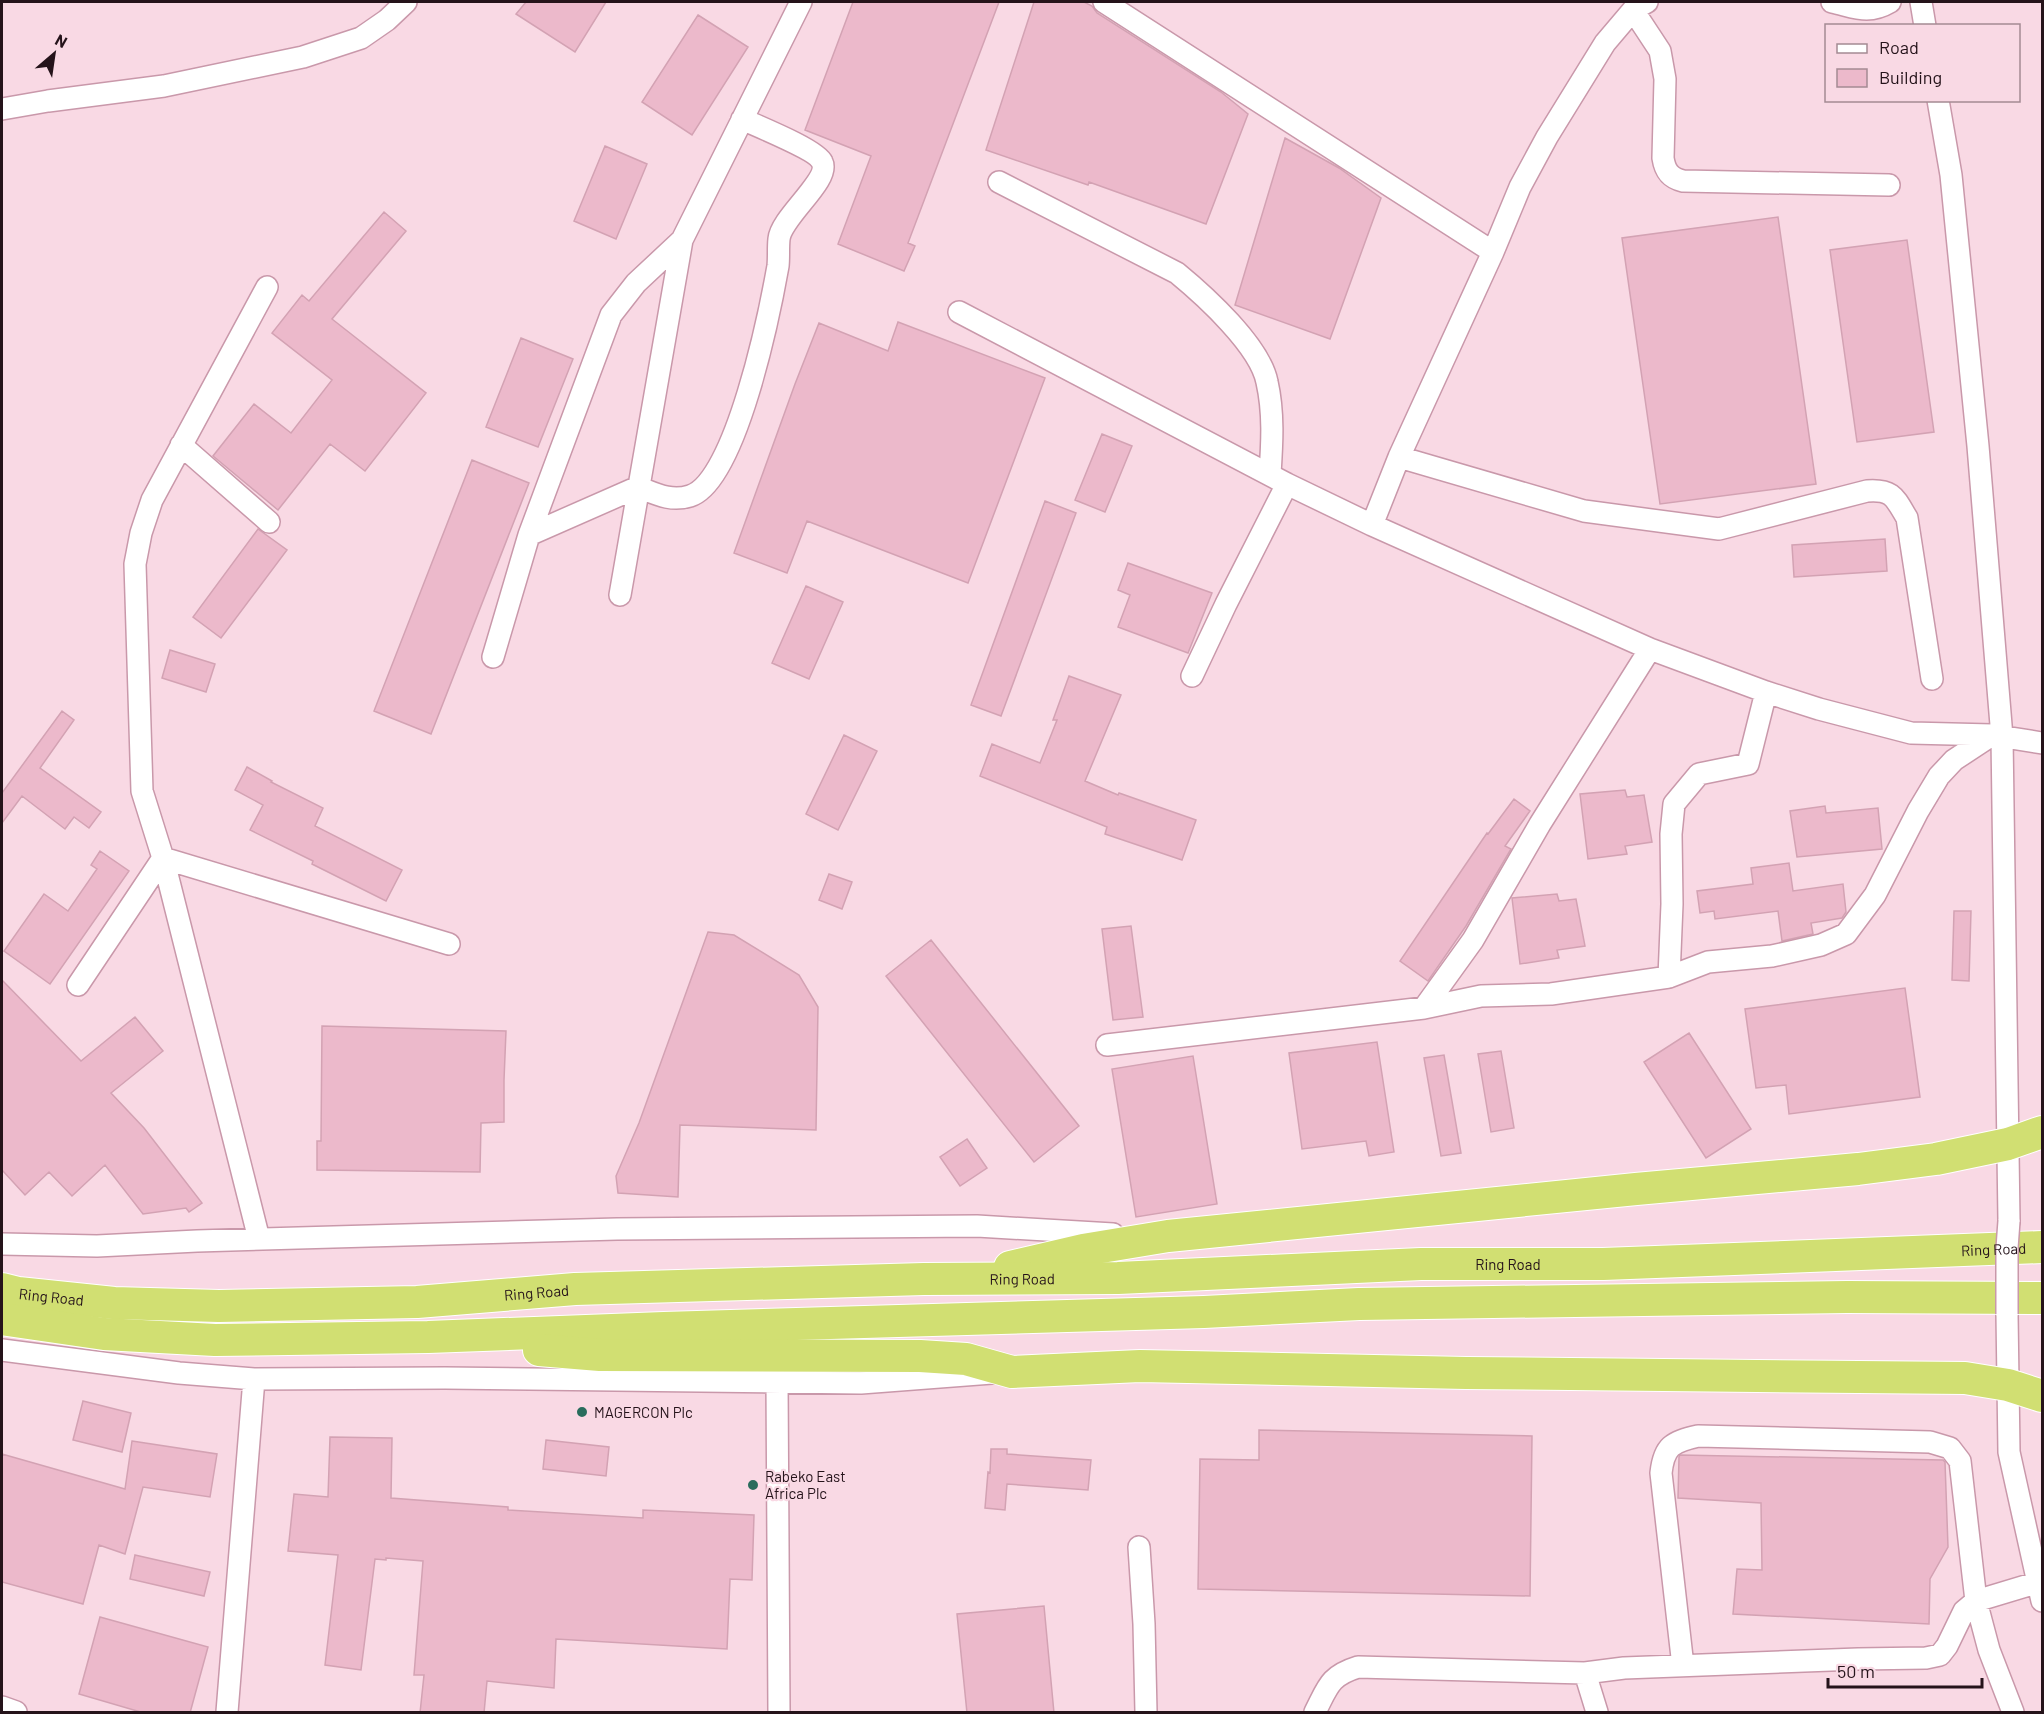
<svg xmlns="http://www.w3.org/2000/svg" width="2044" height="1714" font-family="Barlow,sans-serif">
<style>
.building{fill:#ecb9cb;stroke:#d3a2b3;stroke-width:1.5}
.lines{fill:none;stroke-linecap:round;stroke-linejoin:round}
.minor-casing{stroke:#c998aa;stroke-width:24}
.highway-casing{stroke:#fff;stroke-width:34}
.minor{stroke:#fff;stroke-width:21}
.highway{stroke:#d1df72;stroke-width:32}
.minor-bridge-casing{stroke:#c998aa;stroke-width:24;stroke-linecap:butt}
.minor-bridge{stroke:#fff;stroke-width:21}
.poi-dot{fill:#296c5c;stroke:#f9d9e4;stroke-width:2}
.labels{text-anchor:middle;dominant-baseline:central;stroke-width:4.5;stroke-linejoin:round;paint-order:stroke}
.street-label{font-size:15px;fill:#25131a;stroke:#f9d9e4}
.poi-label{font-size:15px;fill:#25131a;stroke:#f9d9e4;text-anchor:start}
</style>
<rect width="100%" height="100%" fill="#f9d9e4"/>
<path class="building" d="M526,2H606L575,52L516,14Z
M853,2H999L908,243L915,246L904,271L838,244L871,156L805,130Z
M1034,2H1084L1092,6L1097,13L1221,92L1248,114L1206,224L1089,182L1088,185L986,150Z
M698,15L748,47L692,135L642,102Z
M1285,138L1339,168L1381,198L1330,339L1235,305Z
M605,146L647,164L616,239L574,221Z
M384,212L406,231L332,319L426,393L365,471L330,444L278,510L213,456L254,404L291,433L332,380L272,333L302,295L309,301Z
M1778,217L1816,484L1660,504L1622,238Z
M1907,240L1934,432L1857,442L1830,250Z
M898,322L1045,378L968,583L807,521L787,573L734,553L795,384L819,323L888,351Z
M521,338L573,359L538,447L486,427Z
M1102,434L1132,446L1105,512L1075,500Z
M472,460L529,483L431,734L374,711Z
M1045,501L1076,513L1001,716L971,705Z
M258,529L287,550L221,638L193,617Z
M1885,539L1887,571L1794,577L1792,545Z
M1128,563L1212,593L1188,653L1118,627L1130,595L1118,590Z
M806,586L843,602L809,679L772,663Z
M170,650L215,664L206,692L162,678Z
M1069,676L1121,695L1085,781L1118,795L1119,793L1196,820L1182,860L1105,834L1107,827L980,776L992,744L1040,763L1057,720H1053Z
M62,711L74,720L40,768L101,812L89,828L74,817L65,829L22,796L2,823V793Z
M844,735L877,751L838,830L806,814Z
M247,767L272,781L271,782L323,808L315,826L402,870L386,901L312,864L313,861L250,830L263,805L235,790Z
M1625,790L1627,797L1644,795L1652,842L1625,846L1627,854L1588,859L1580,794Z
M1514,799L1530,811L1505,846L1511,849L1466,926L1428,981L1400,961L1487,833L1488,834Z
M1825,806L1826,813L1878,808L1882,849L1797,857L1790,811Z
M100,851L129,871L50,984L4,951L44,894L68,911L97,869L91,865Z
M1789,863L1793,891L1843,884L1846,912L1842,918L1811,923L1813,934L1782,941L1778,911L1715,919L1714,911L1700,913L1697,891L1753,884L1751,868Z
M829,874L852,882L842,909L819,900Z
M1557,894L1559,901L1576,899L1585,946L1557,950L1559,958L1520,964L1512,898Z
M1954,911H1971L1969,981L1952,980Z
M1131,926L1143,1017L1113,1020L1102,929Z
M708,932L734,935L799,975L818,1007L816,1130L680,1125L678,1197L618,1193L616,1176L639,1123Z
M931,940L1079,1126L1034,1162L886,976Z
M2,980L81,1061L135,1017L163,1051L111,1093L144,1128L202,1203L189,1212L186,1208L143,1214L105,1165L72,1196L49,1172L25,1195L2,1170Z
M1905,988L1920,1097L1789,1114L1786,1085L1756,1088L1745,1009Z
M322,1026L506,1031L504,1080V1122L481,1123L480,1172L317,1170V1141H321Z
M1689,1033L1751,1129L1706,1158L1644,1062Z
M1377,1042L1394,1152L1369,1156L1366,1141L1302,1149L1289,1053Z
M1501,1051L1514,1128L1491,1132L1478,1054Z
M1444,1055L1461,1153L1441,1156L1424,1058Z
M1193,1056L1217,1204L1136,1217L1112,1069Z
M967,1139L987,1168L960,1186L940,1157Z
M83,1401L131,1413L122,1452L73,1440Z
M1259,1430L1532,1436L1530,1596L1198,1589L1200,1459L1259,1460Z
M330,1437L392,1438L391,1498L508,1507V1510L643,1518V1510L754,1515L752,1580L730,1579L727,1649L556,1639L554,1688L487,1681L484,1713H420L424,1675H414L423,1561L386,1558V1560L375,1559L361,1670L325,1665L338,1555L288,1551L294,1494L328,1497Z
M546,1440L609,1447L606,1476L543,1469Z
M132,1441L217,1454L210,1497L143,1487L125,1554L99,1545L83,1604L2,1582V1454L125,1489Z
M991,1449H1007V1454L1091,1460L1088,1490L1007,1484L1005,1510L985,1508L988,1472L990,1473Z
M1680,1455L1943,1460L1945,1462L1948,1547L1930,1579L1929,1624L1733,1614L1737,1569L1762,1570L1761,1503L1678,1498L1679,1457Z
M135,1555L210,1572L204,1596L130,1579Z
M1044,1606L1054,1713H967L957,1614Z
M100,1617L208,1647L190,1713H144L79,1694Z"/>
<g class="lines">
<g class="minor-casing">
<path id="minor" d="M1104,2L1493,252
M1832,2C1855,7 1868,15 1890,2
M1921,2L1925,26
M1633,10L1660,51L1665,79L1663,158C1665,171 1670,178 1683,181L1889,185
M1938,100L1951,175L1978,446L2002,737L2009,1221
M2,109L48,101L164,86L303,57L361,38L387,20L406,2
M999,182L1177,273C1205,296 1260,346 1267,382C1274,413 1272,444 1270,474
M959,312L1287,484L1372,525L1650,649L1766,692L1819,709L1911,733L1992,735L2042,743
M181,445L269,522
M1399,457L1584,511L1719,529L1867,491C1893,489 1895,498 1907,518L1932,679
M1372,525L1399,457L1493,252L1520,187L1547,137L1605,43L1633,10L1647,2
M529,535L638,487C656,494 671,502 690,496C736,482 770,311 778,266C779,257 778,248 779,239C781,217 831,180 822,162C817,150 757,126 742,119
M620,595L682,240L801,2
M493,657L529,535L611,315L636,283L682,240
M1192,676L1226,604L1287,484
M163,858L449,944
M1669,977L1672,904L1671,834L1674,804L1699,774L1748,764L1766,692
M78,985L163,858
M1424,1008L1473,940L1540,824L1650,649
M1107,1045L1424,1008L1481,996L1551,994L1669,977L1708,962L1772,956L1821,945L1846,934L1875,895L1918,811L1939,776L1954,760L1992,735
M259,1239L163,858L142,791L135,564L141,533L152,500L267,287
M2,1244L97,1246L197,1241L617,1229L977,1226L1113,1234
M2007,1314L2009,1452L2042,1601
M2,1350L179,1373L254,1379L445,1378L861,1383L992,1373
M777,1381L779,1712
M1139,1547L1144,1624L1146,1712
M1683,1666L1661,1473C1664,1446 1672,1442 1698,1436L1930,1442L1950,1448L1960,1461L1976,1601L1989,1650L2013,1712
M1585,1673L1597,1712
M2,1707L16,1712
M227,1712L254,1379
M1315,1712C1328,1687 1329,1676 1358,1667L1585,1673L1624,1668L1858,1659L1926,1658L1940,1655L1947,1646L1964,1611L1976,1601L2042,1581"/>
</g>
<g class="highway-casing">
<g id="highway">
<path d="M1010,1267L1083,1250L1168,1236L1636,1189L1858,1169L1936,1159L2008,1144L2042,1132"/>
<path id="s1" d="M2,1289L18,1293L114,1303L219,1306L417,1302L575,1289L924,1279L1118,1278L1421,1264H1603L2042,1247"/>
<path d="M2,1319L104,1334L215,1340L428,1337L664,1328L1204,1312L1359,1304L1847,1297L2042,1298"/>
<path d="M539,1350L600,1355L920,1356L966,1359L1012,1372L1140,1366L1466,1373L1965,1378L2008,1385L2042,1396"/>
</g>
</g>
<use href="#minor" class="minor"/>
<use href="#highway" class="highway"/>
<g class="minor-bridge-casing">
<path id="minor-bridge" d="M2007,1314V1248L2009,1221"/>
</g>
<use href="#minor-bridge" class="minor-bridge"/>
</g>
<g class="poi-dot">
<circle cx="582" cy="1412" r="6"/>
<circle cx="753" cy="1485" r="6"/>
</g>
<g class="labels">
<g class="street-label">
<text stroke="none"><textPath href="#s1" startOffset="1994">Ring Road</textPath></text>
<text stroke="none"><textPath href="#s1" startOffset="1508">Ring Road</textPath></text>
<text stroke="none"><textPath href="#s1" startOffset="1022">Ring Road</textPath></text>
<text stroke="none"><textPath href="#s1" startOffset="536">Ring Road</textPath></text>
<text stroke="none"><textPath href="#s1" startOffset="50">Ring Road</textPath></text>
</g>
<g class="poi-label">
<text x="594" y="1412">MAGERCON Plc</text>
<text x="765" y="1476">Rabeko East<tspan x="765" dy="17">Africa Plc</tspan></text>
</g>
</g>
<rect width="2044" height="1714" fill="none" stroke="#25131a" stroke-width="6"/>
<rect x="1825" y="24" width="195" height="78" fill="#f9d9e4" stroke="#a48a93" stroke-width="1.5"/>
<rect x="1837" y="44" width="30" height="9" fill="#ffffff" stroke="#a48a93" stroke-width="1.5"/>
<text x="1879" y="54" font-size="18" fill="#25131a">Road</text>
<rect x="1837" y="69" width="30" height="18" fill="#ecb9cb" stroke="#a48a93" stroke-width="1.5"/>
<text x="1879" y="84" font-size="18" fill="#25131a">Building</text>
<g transform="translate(54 54) rotate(29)" stroke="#f9d9e4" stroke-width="4.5" paint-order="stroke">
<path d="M0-4.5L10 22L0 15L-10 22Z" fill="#25131a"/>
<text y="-9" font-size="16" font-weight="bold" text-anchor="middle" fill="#25131a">N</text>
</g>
<path d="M1828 1678v9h154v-9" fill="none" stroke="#25131a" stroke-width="3"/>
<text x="1837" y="1678" font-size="18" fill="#25131a" stroke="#f9d9e4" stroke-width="4.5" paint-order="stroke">50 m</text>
</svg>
